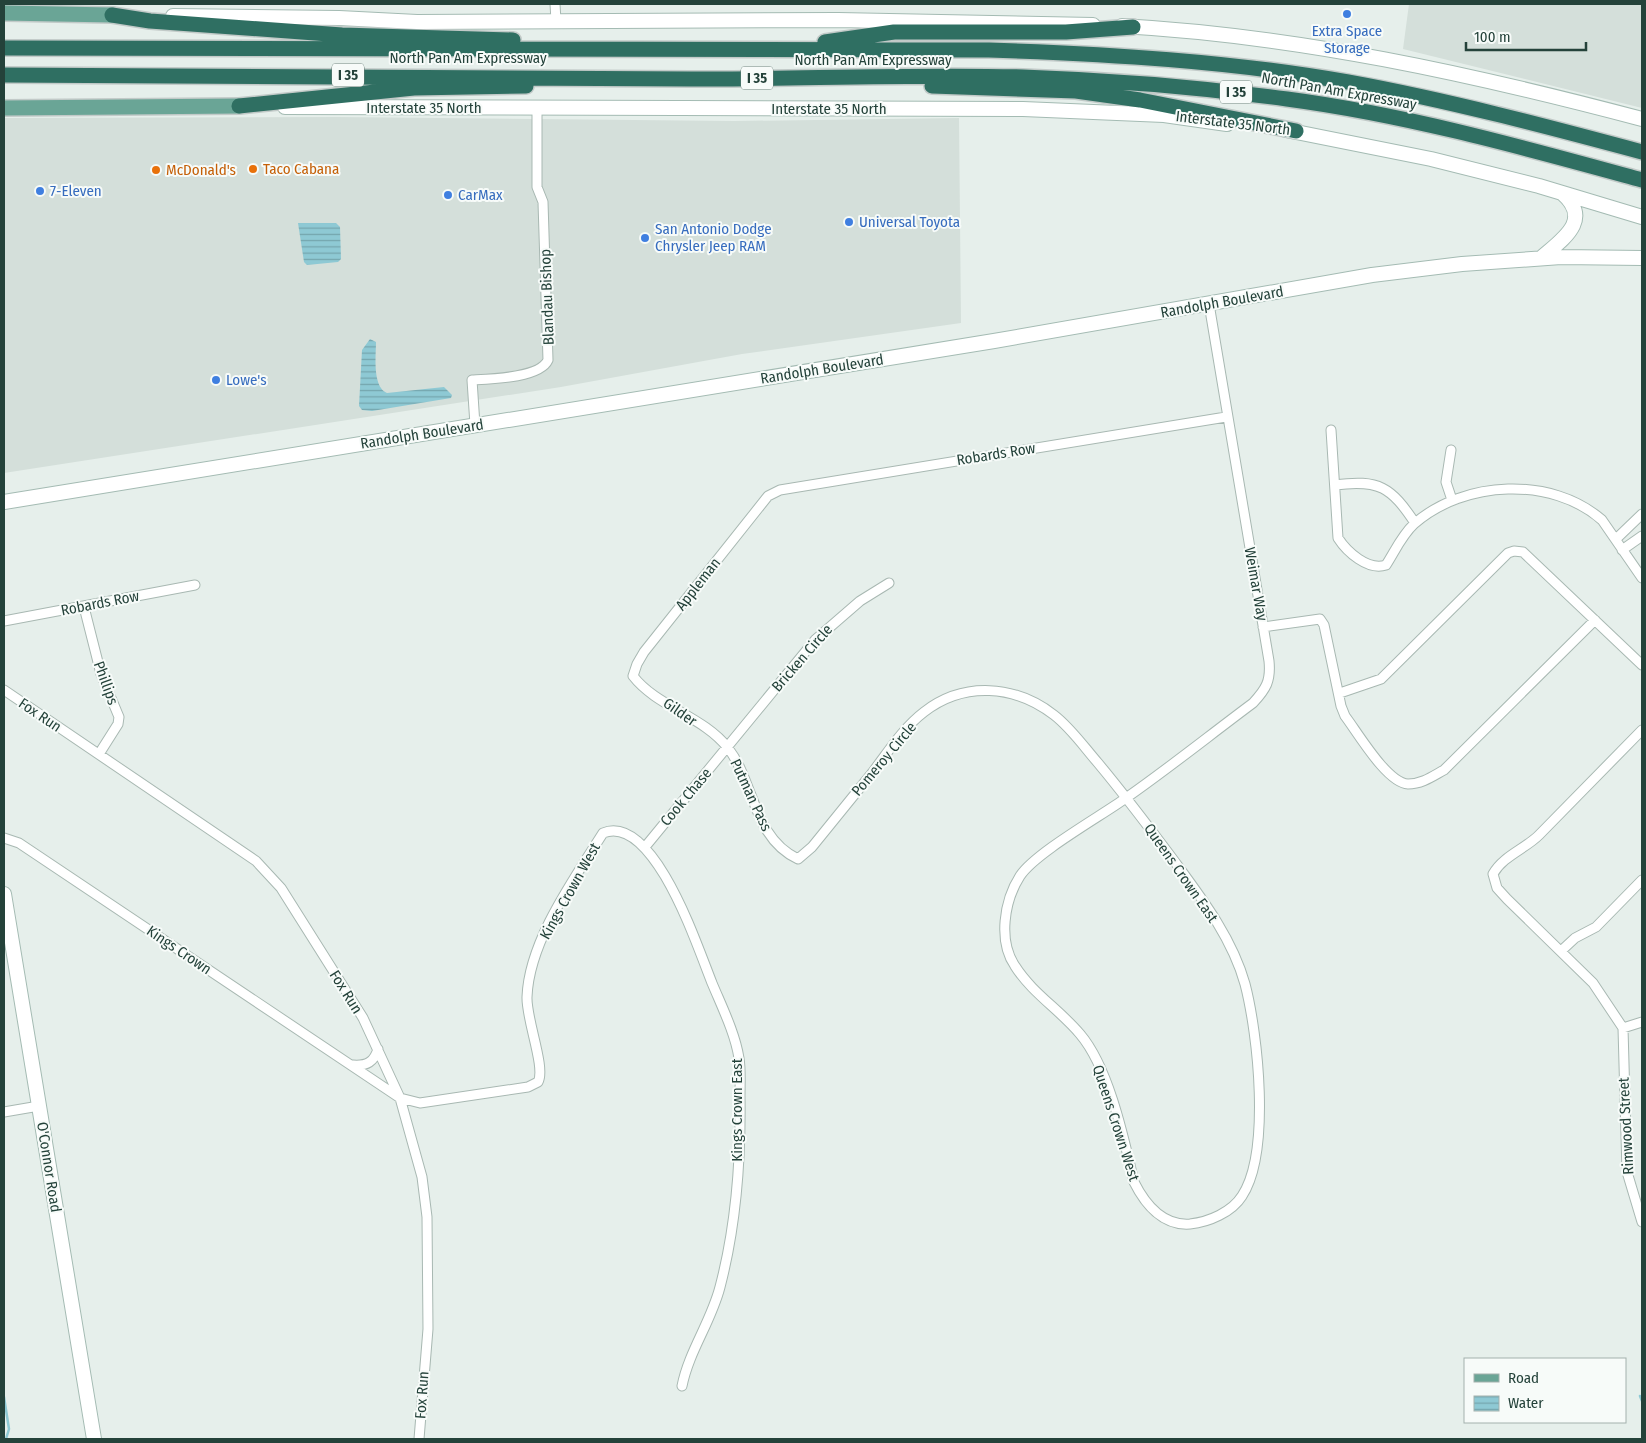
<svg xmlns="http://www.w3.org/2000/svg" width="1646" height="1443" font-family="'Fira Sans Condensed',sans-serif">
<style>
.built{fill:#d4dfda}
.water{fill:url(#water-rules)}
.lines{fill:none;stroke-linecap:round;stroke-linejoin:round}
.stream{stroke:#8ec9d4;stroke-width:2.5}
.street-casing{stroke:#a8b8b2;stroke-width:11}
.secondary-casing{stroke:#a4bbb3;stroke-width:16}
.primary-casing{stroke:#c2cac8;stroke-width:18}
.highway-casing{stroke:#c2cac8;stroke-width:18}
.street{stroke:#fff;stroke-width:9}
.secondary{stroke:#fff;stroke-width:14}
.primary{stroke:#6aa596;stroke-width:15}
.highway{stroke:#2f6f62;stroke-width:15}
.shop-dot{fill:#3f7fe0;stroke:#f7fbf9;stroke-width:2}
.food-dot{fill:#e8710a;stroke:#f7fbf9;stroke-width:2}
.labels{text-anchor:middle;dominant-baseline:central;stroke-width:4;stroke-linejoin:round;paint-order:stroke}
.shield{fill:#f7fbf9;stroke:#637a73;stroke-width:1}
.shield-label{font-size:14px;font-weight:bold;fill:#24423a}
.shop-label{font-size:15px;fill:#366cbe;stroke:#f7fbf9;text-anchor:start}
.street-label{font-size:15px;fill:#24423a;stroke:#f7fbf9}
.food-label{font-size:15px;fill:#c56008;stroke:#f7fbf9;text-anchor:start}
</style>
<defs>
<pattern id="water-rules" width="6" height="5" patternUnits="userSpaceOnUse" patternTransform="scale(1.25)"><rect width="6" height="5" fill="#8ec9d4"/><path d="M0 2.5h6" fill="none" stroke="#74a5ad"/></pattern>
</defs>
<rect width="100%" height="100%" fill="#e6efeb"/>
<path class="built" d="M1409,4H1642V108L1403,49Z
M338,117L734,121L959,118L961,323L742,354L561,387L4,473V118Z"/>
<path class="water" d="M298,223H336L340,227L341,259L338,262L307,265L304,262Z
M370,339L376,342C376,355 372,387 387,393L444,387L452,395L451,398L372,411L362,410L359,406L362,350Z"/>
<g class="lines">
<path class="stream" d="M1640,1396L1642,1401
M4,1397L9,1429L6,1439"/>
<g class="street-casing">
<path id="street" d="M555,4L556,21
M1209,304L1269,661C1271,681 1266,689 1253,703C1210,735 1169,768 1126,798C1101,816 1035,853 1020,876C1004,901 998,941 1015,966C1032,993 1060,1010 1080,1034C1109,1068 1124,1139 1134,1182C1145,1204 1163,1226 1190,1224C1209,1222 1232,1212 1242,1196C1271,1152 1258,1034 1245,984C1232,937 1200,896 1172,858C1148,826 1124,794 1098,763C1084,747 1071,728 1054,715C1015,685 964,681 924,712C903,728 888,752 872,773C852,798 832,822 812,847L798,859C753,838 755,783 728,748C703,716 657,707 633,676L637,664L644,652L768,496L780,490L1226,417
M475,425L472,380C491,379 540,378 548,360L543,202L537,187V108
M1331,430L1338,538C1347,552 1368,571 1386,565C1395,551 1402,535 1414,524C1464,480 1552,476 1602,520L1642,578
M1451,450L1446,482L1452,500
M1335,485C1379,479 1391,487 1415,523
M1616,539L1642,514
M1622,550L1642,536
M84,607L101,674L119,717L118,724L99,754
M4,621L195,585
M1263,627L1320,619L1324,625L1341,706L1345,716C1358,733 1387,783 1408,784C1422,784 1433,776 1444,770L1595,620
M4,690L256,861L281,888L363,1018L400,1098L422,1177L427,1217L428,1329L419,1439
M1340,693L1381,679L1508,553L1514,551L1523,552L1642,665
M1642,730L1539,835C1525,849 1503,856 1493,874L1497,888L1507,899L1593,983L1623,1028L1627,1172L1642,1222
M4,838L19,843L400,1098L420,1103L528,1087L538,1082C546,1068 526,1019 527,997C529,941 574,879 603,833C630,822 653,856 665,876C685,910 698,947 712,983C722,1007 735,1033 739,1058C741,1070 740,1084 740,1096C741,1159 736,1226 720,1287C711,1322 689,1351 682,1386
M645,847L815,640L860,601L889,583
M1561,951L1575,938L1596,927L1642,880
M1623,1028L1642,1022
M353,1065C367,1066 374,1062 378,1049
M4,1112L39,1106"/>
</g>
<g class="secondary-casing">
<path id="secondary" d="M173,16L339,18L417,22L838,20L1093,25
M1122,26C1299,36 1472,74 1642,119
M285,107L1023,109L1164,115L1227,124
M1286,130L1431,159L1539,186L1642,217
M1541,258C1563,239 1593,220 1562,193
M4,502L994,341L1372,275L1462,264L1561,257L1642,258
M4,894L94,1439"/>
</g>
<g class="primary-casing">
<path id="primary" d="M4,13L112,15
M4,108L239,106"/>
</g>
<g class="highway-casing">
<path id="highway" d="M112,15L150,21L342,35L513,40
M825,42L894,32H1066L1133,27
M4,48L989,50C1109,54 1229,61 1348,82C1447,100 1545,126 1642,152
M4,75C233,75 462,77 691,79C802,79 913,74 1023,77C1111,80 1199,87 1287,99C1408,115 1525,148 1642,180
M932,86L1076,91L1140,100L1296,131
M239,106L414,88L526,86"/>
</g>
<use href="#street" class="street"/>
<use href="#secondary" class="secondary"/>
<use href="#primary" class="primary"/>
<use href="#highway" class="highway"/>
</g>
<g class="shop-dot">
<circle cx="1347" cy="14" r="5"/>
<circle cx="40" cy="191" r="5"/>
<circle cx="448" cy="195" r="5"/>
<circle cx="849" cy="222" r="5"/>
<circle cx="645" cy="238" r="5"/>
<circle cx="216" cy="380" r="5"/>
</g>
<g class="food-dot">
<circle cx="253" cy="169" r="5"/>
<circle cx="156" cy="170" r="5"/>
</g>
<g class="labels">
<g class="shield">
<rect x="332" y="63.5" width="32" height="23" rx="4"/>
<rect x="741" y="66.5" width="32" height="23" rx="4"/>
<rect x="1220" y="80.5" width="32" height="23" rx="4"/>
</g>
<g class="shield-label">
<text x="348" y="75">I 35</text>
<text x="757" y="78">I 35</text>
<text x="1236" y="92">I 35</text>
</g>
<g class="shop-label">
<text x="1347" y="31" text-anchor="middle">Extra Space<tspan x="1347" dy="17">Storage</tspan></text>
<text x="50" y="191">7-Eleven</text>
<text x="458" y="195">CarMax</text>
<text x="859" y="222">Universal Toyota</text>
<text x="655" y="229">San Antonio Dodge<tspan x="655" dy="17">Chrysler Jeep RAM</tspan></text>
<text x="226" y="380">Lowe's</text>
</g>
<g class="street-label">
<text x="468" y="58">North Pan Am Expressway</text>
<text x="873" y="60">North Pan Am Expressway</text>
<text transform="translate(1339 91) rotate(10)">North Pan Am Expressway</text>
<text x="424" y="108">Interstate 35 North</text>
<text x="829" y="109">Interstate 35 North</text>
<text transform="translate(1233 123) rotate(7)">Interstate 35 North</text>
<text transform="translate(547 297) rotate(-92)">Blandau Bishop</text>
<text transform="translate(1222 302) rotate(-10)">Randolph Boulevard</text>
<text transform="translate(822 369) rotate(-9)">Randolph Boulevard</text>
<text transform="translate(422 434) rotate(-9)">Randolph Boulevard</text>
<text transform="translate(996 454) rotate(-9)">Robards Row</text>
<text transform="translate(698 584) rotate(-52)">Appleman</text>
<text transform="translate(1256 584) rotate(80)">Weimar Way</text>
<text transform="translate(100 603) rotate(-11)">Robards Row</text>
<text transform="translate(802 658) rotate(-49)">Bricken Circle</text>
<text transform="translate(106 683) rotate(70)">Phillips</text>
<text transform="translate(680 712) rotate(35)">Gilder</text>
<text transform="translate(40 715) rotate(34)">Fox Run</text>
<text transform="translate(884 759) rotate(-50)">Pomeroy Circle</text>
<text transform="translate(751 795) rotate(65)">Putman Pass</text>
<text transform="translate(686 797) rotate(-50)">Cook Chase</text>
<text transform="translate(1181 873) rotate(55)">Queens Crown East</text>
<text transform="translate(570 891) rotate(-61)">Kings Crown West</text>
<text transform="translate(179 950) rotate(34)">Kings Crown</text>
<text transform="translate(346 992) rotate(58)">Fox Run</text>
<text transform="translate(737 1110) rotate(-90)">Kings Crown East</text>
<text transform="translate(1116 1123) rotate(72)">Queens Crown West</text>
<text transform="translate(1626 1126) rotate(-93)">Rimwood Street</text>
<text transform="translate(49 1167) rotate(81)">O'Connor Road</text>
<text transform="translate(422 1395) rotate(-86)">Fox Run</text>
</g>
<g class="food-label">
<text x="263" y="169">Taco Cabana</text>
<text x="166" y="170">McDonald's</text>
</g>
</g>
<rect width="1646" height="1443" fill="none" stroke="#24423a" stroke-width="10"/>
<rect x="1464" y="1358" width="162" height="65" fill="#f7fbf9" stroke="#a3b1ad"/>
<rect x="1474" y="1374" width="25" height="8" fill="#6aa596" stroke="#a3b1ad"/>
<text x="1508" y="1383" font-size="15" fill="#24423a">Road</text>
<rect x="1474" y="1396" width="25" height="15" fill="url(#water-rules)" stroke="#a3b1ad"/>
<text x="1508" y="1408" font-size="15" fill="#24423a">Water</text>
<path d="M1466 42v8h120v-8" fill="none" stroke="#24423a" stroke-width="2.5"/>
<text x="1474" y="42" font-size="15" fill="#24423a" stroke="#f7fbf9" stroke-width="4" paint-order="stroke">100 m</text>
</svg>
